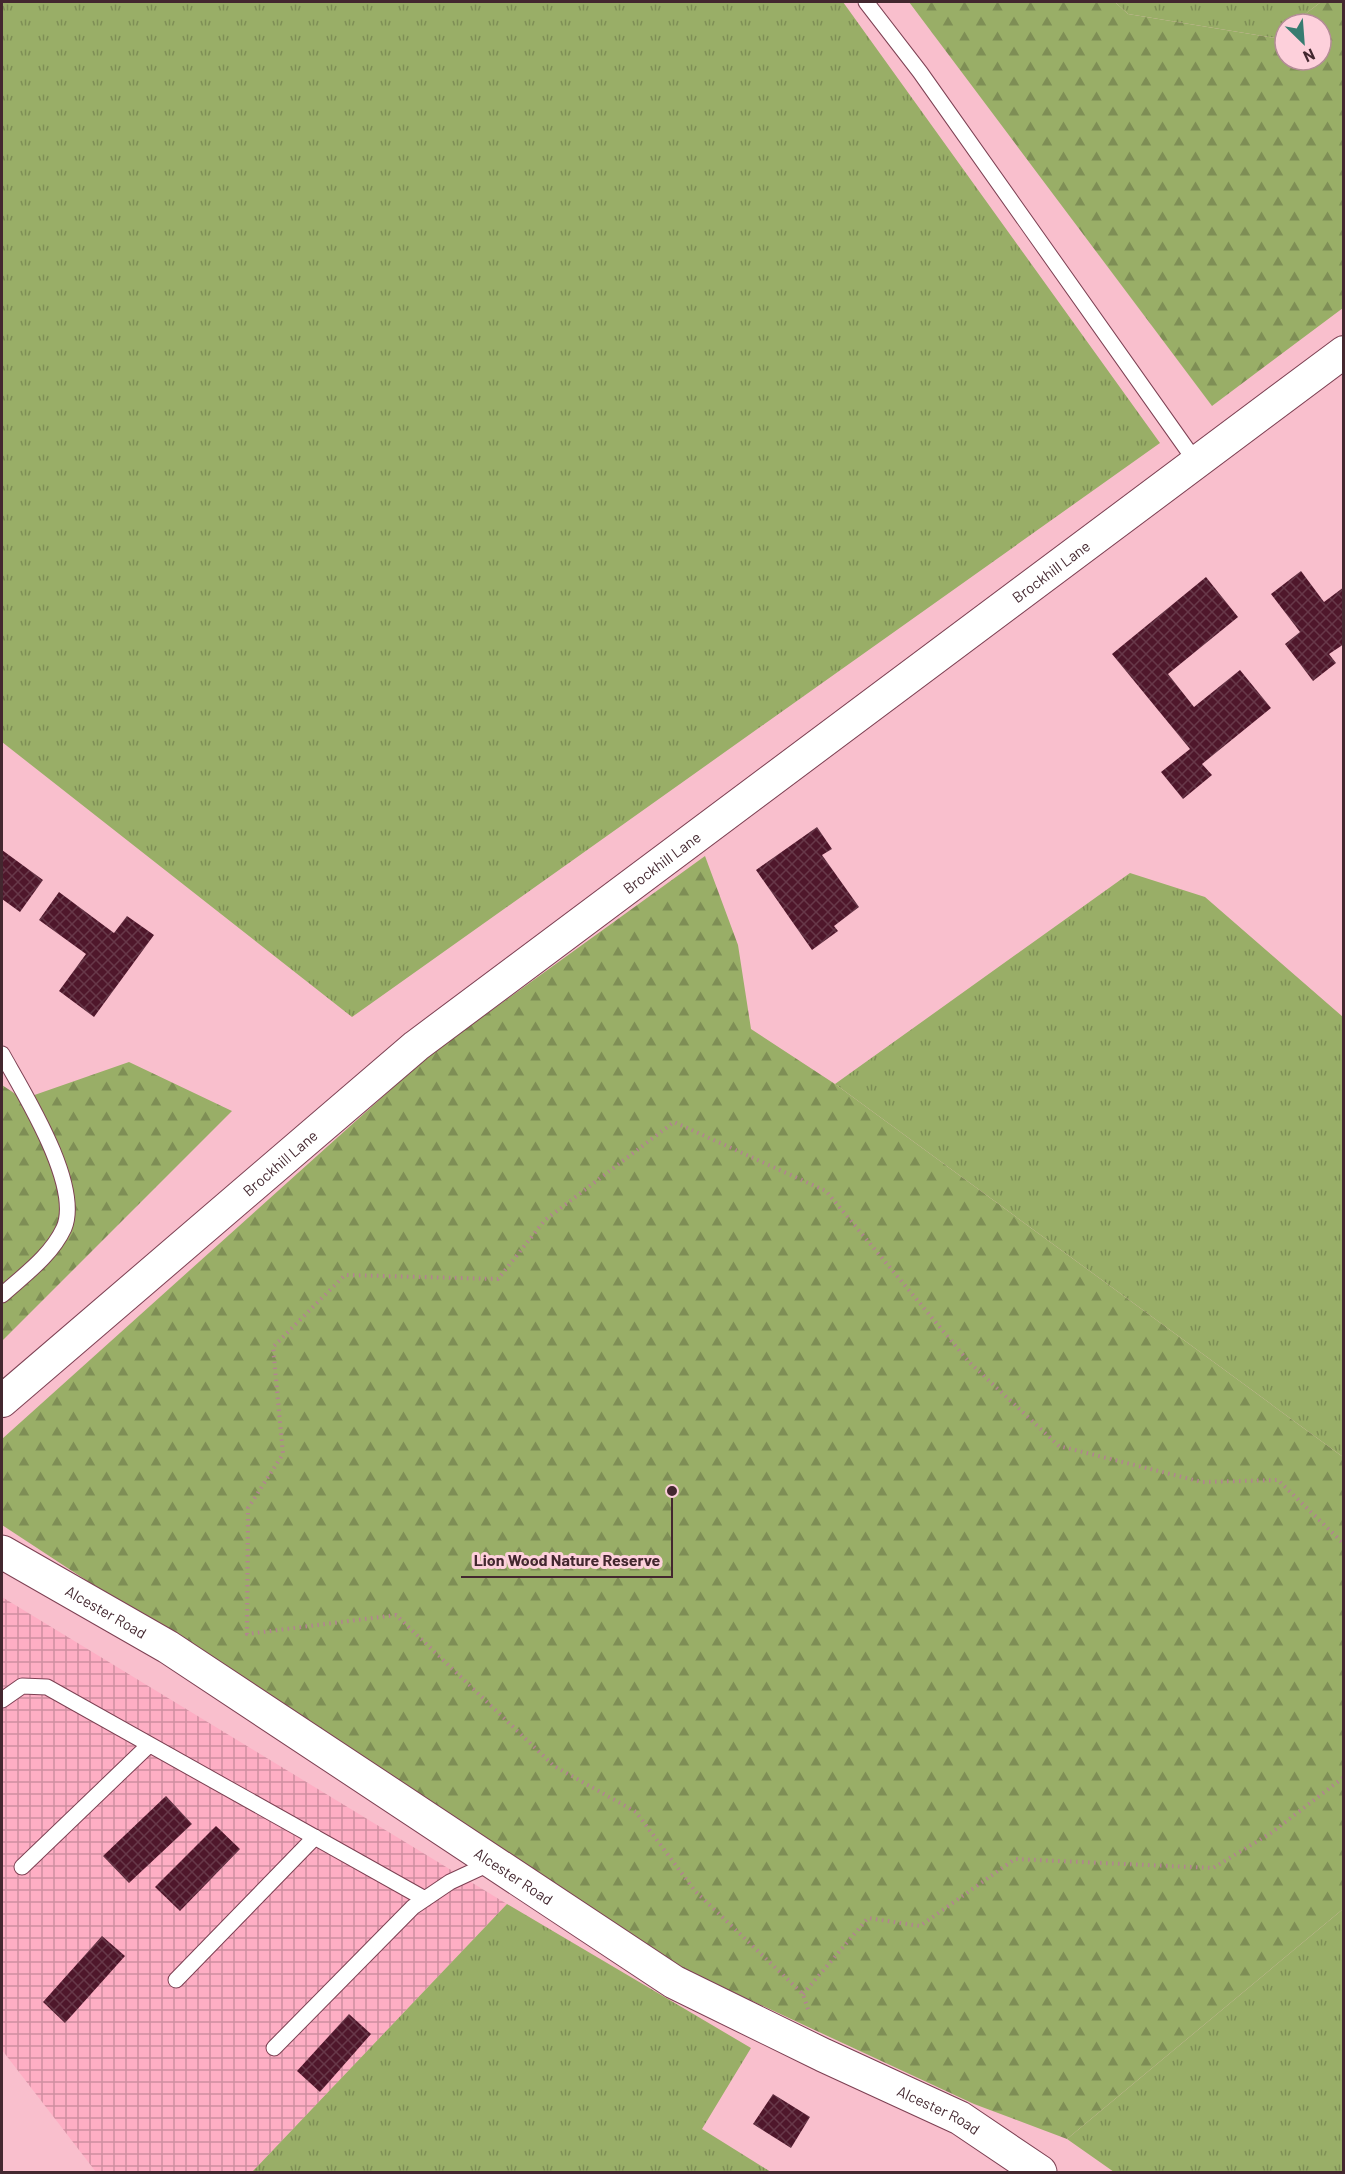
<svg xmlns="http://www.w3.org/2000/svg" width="1345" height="2174" font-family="Barlow,sans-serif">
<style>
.industrial{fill:url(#industrial-grid)}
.grass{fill:url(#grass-tufts)}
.forest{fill:url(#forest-firs)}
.building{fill:url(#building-cross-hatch)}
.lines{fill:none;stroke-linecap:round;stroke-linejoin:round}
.lane-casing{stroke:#7d4053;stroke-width:17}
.street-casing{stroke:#7d4053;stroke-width:34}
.secondary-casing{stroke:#7d4053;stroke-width:35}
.path{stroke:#b28490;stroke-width:4;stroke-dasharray:1.5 4.5;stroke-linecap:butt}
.lane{stroke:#fff;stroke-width:15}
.street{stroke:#fff;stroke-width:32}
.secondary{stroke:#fff;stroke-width:33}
.labels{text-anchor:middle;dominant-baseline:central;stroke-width:6;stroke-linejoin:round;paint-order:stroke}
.street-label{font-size:15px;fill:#43272f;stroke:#fdd0db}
.leader{fill:none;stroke:#43272f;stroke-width:2}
.callout-dot{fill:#43272f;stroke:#fdd0db;stroke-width:2}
.callout-label{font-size:16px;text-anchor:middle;font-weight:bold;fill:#43272f;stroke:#fdd0db;stroke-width:6;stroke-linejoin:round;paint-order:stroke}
</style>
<defs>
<pattern id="industrial-grid" width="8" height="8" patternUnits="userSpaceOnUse" patternTransform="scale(1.5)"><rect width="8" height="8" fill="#feaec4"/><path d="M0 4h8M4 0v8" fill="none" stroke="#cf8ea0"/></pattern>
<pattern id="grass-tufts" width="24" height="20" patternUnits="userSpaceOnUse" patternTransform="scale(1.5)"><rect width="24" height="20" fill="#99ae67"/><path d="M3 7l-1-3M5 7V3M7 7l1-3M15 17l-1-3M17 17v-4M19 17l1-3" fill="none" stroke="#7e8e55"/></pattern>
<pattern id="forest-firs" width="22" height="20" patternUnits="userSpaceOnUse" patternTransform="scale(1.5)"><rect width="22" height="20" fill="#99ae67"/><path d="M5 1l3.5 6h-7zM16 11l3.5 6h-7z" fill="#7e8e55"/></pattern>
<pattern id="building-cross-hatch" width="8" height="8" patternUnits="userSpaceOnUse" patternTransform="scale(1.5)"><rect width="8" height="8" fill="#4f172b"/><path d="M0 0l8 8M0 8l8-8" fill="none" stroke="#673849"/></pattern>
</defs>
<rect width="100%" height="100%" fill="#f9bfcd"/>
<path class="industrial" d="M2,1597L507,1904L252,2172H96L2,2050Z"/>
<path class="grass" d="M2,2H843L1160,443L352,1017L2,742Z
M1115,2H1321L1292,24H1285V30L1275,38L1128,14Z
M1130,873L1205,897L1343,1017V1457L835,1084Z
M507,1904L751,2048L702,2129L771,2172H252Z
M1343,1909V2172H1114L1067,2139Z"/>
<path class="forest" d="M909,2H1115L1128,14L1275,38L1285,30V60H1321V24H1292L1321,2H1343V308L1212,406Z
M705,856L738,945L751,1029L835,1084L1343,1457V1909L1067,2139L974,2104L666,1961L2,1525V1439L427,1057Z
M129,1062L232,1111L2,1341V1085L23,1099Z"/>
<path class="building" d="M1301,571L1324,602L1344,587V644L1329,654L1336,663L1313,681L1285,644L1300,632L1271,594Z
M1206,577L1238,617L1168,674L1194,707L1240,670L1271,708L1202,764L1212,775L1183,799L1161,772L1190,749L1112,654Z
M817,827L832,849L822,855L859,907L834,926L838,931L812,950L756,870Z
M2,850L43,880L20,912L2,899Z
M59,892L114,933L127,916L154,935L94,1017L59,991L86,954L39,920Z
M166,1796L192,1824L129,1883L103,1856Z
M216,1826L240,1849L180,1911L155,1887Z
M102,1936L125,1956L65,2023L43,2002Z
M349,2014L371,2034L320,2092L297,2071Z
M773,2094L810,2117L791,2148L753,2124Z"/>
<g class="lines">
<g class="lane-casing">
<path id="lane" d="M866,2L920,72L1196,462
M2,1054C23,1092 82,1185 64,1228C51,1256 24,1275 2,1295
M2,1700L22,1686L47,1687L425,1899
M22,1867L149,1745
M176,1980L315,1837
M274,2048L413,1907L450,1882L493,1862"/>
</g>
<g class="street-casing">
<g id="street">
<path id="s1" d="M2,1401L416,1046L1344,352"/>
</g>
</g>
<g class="secondary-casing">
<g id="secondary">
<path id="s2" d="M2,1552L168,1647L674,1982L823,2055L960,2118L1040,2172"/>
</g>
</g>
<path class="path" d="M803,1994L868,1918L920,1926L1015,1859L1213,1868L1271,1833L1344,1777
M808,2009L803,1994L695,1891L636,1812L554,1766L396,1615L247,1634L248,1508L283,1454L273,1347L345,1275L498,1279L545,1220L674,1122L826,1191L969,1362L1059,1446L1202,1482L1278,1480L1344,1544"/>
<use href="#lane" class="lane"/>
<use href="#street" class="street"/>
<use href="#secondary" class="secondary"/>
</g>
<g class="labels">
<g class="street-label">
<text stroke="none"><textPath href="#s1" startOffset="1338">Brockhill Lane</textPath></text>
<text stroke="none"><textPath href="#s1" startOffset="852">Brockhill Lane</textPath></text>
<text stroke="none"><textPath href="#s1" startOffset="366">Brockhill Lane</textPath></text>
<text stroke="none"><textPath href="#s2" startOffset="120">Alcester Road</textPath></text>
<text stroke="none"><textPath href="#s2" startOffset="606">Alcester Road</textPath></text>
<text stroke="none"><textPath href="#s2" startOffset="1092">Alcester Road</textPath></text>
</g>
</g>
<path class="leader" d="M672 1491L672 1577H461"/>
<circle class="callout-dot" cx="672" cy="1491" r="6"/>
<g class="callout-label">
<text x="567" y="1566">Lion Wood Nature Reserve</text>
</g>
<rect width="1345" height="2174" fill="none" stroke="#43272f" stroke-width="6"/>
<g transform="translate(1303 42) rotate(155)"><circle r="28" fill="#fdd0db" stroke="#b38c96" stroke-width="1.5"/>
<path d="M0-4.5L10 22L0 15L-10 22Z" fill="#377c71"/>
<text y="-9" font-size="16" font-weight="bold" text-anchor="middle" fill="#43272f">N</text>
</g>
</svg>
